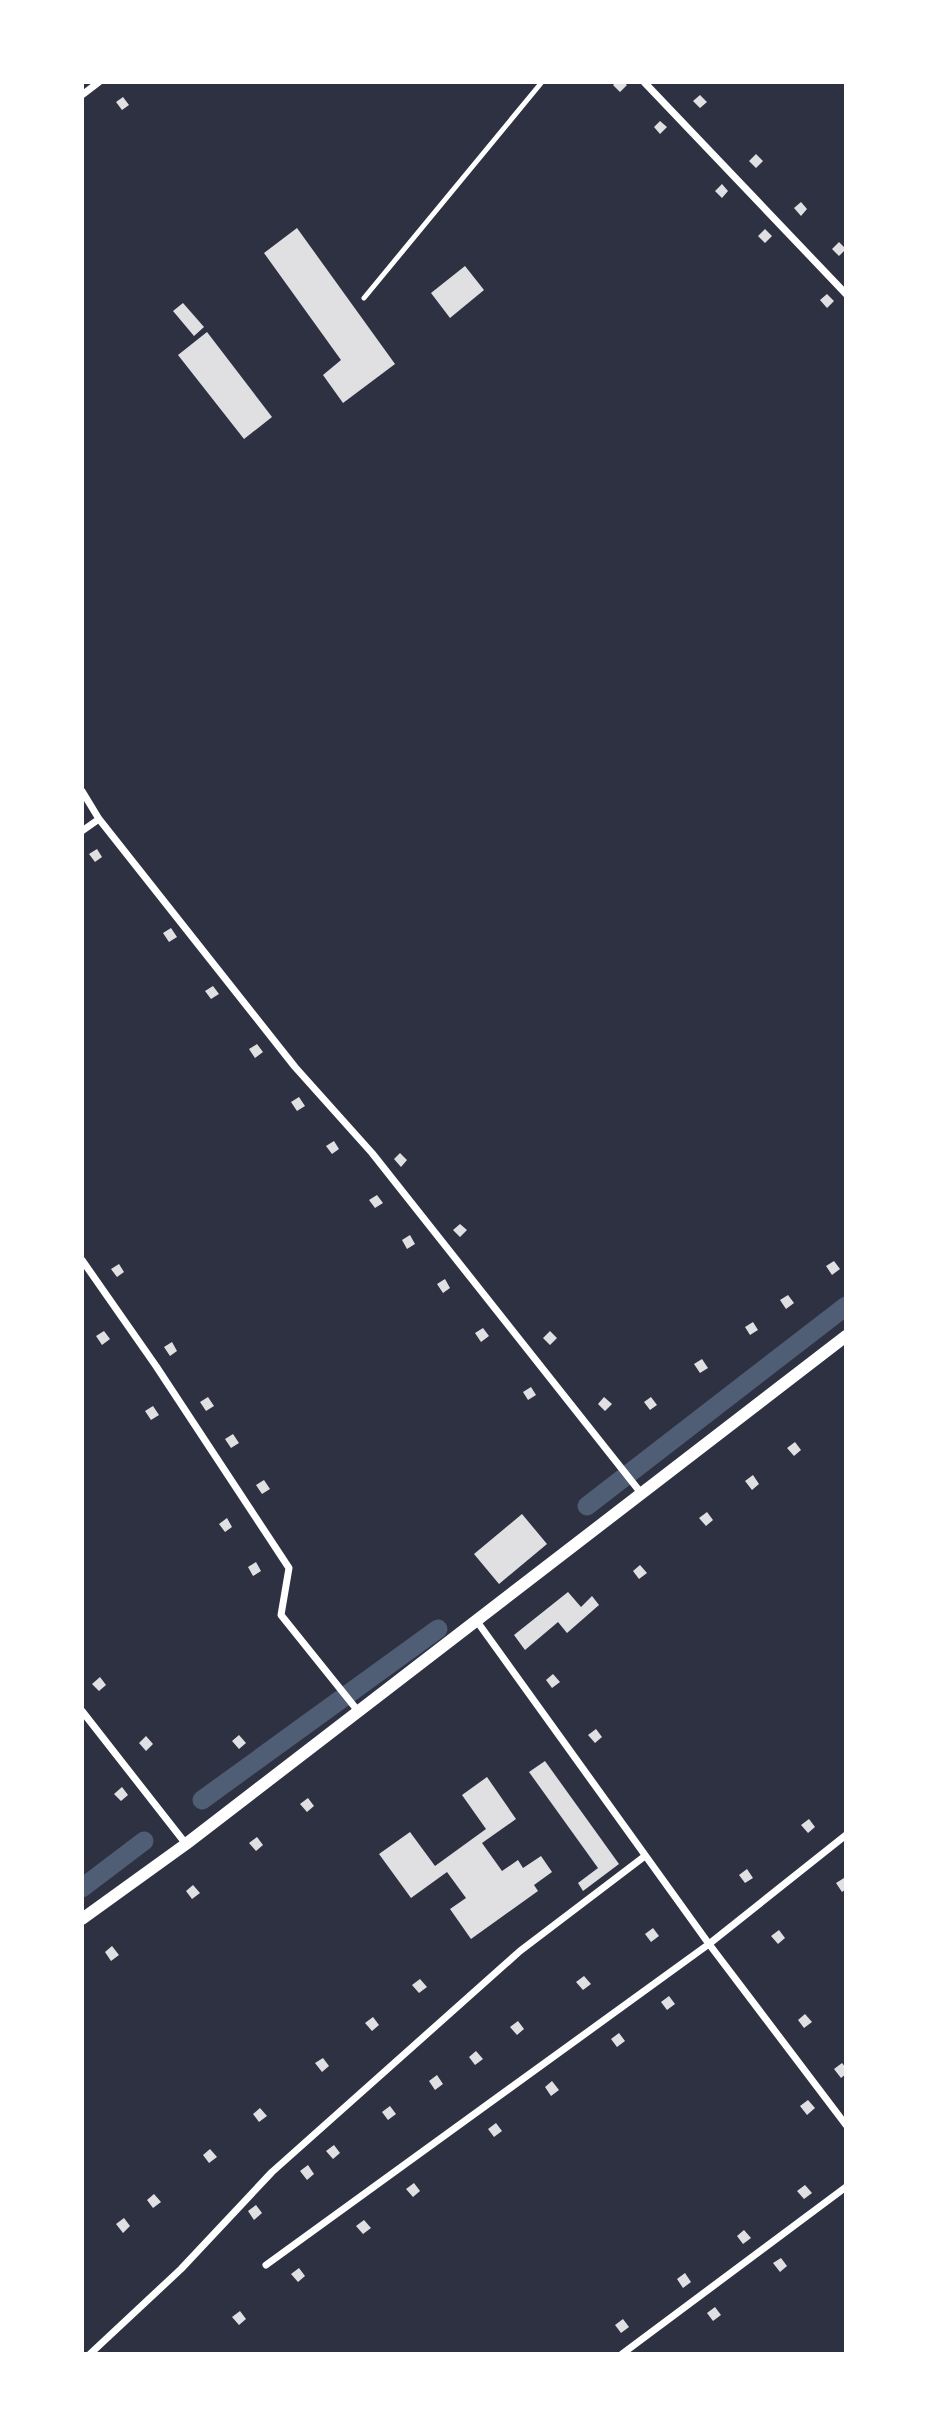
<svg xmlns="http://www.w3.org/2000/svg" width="928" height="2436" font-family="Bitter,serif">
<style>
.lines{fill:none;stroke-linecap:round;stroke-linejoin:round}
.canal{stroke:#4f5d75;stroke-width:19}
.building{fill:#e0e0e3}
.service{stroke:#fff;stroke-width:5}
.minor{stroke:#fff;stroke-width:7}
.tertiary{stroke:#fff;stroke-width:12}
</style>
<rect width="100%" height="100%" fill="#2d3142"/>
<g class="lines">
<path class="canal" d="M587,1506L846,1306
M202,1800L438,1629
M82,1888L144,1841"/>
</g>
<path class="building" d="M616,82H623L627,85L620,92L613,85Z
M700,95L707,102L700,108L693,101Z
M123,97L129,105L122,110L116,102Z
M660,121L667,127L660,134L654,127Z
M756,154L763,161L756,168L749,161Z
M722,184L728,191L722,198L715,191Z
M801,202L807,209L801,216L794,208Z
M297,228L395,364L343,403L323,375L341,360L264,253Z
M765,229L772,236L765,243L758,236Z
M839,242L846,249L839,256L832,249Z
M465,266L484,290L450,318L431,293Z
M827,294L834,301L827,308L820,300Z
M183,303L204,327L194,336L173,311Z
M207,332L272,417L244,439L178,355Z
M97,849L102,857L95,862L89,854Z
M171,928L177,937L169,942L163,933Z
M213,986L219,994L211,999L205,991Z
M257,1044L263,1052L255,1058L249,1049Z
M299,1097L305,1106L297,1111L291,1102Z
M334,1141L339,1149L332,1154L326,1146Z
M400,1153L407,1160L401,1167L394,1159Z
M377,1195L383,1203L375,1208L369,1200Z
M460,1224L467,1230L460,1237L453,1230Z
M410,1235L415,1244L407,1249L402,1240Z
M834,1261L840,1269L832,1275L826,1266Z
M119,1264L124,1272L117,1277L111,1269Z
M445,1279L450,1288L443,1293L437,1284Z
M788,1295L794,1303L786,1309L780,1300Z
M753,1322L758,1330L750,1335L745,1327Z
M483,1328L489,1336L481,1342L475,1333Z
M104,1331L110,1339L102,1345L96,1336Z
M550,1331L557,1338L550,1345L543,1338Z
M172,1342L177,1351L170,1356L164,1347Z
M702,1359L708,1368L700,1373L694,1364Z
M531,1387L536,1395L528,1400L523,1392Z
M208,1397L214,1406L206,1411L200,1402Z
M604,1397L612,1404L605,1411L598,1404Z
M651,1397L657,1405L650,1410L644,1402Z
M153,1406L159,1415L151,1420L145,1411Z
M233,1434L239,1443L231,1448L225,1439Z
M795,1442L801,1450L794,1456L787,1448Z
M753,1475L759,1484L752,1490L745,1481Z
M264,1480L270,1489L262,1494L256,1485Z
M707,1512L713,1520L706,1526L699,1518Z
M522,1514L547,1544L499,1584L474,1554Z
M227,1518L232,1527L225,1532L219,1524Z
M256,1562L261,1571L253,1576L248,1567Z
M640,1565L647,1573L639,1579L633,1571Z
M568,1592L581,1607L592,1596L599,1605L567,1633L558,1622L525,1650L514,1635Z
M553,1674L560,1682L552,1688L546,1680Z
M100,1677L106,1685L99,1691L92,1684Z
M596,1729L602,1737L595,1743L588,1735Z
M239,1735L246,1743L239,1749L232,1741Z
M146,1736L153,1744L146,1751L139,1743Z
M545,1761L619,1864L583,1891L578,1883L598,1868L529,1772Z
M487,1777L516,1819L482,1843L502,1871L518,1860L523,1868L541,1856L552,1872L534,1885L538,1891L471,1939L450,1909L466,1898L447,1872L411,1898L379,1854L410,1832L435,1866L486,1829L462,1795Z
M122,1787L128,1795L121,1801L114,1794Z
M308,1798L314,1806L307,1812L300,1804Z
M809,1819L815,1827L808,1833L801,1825Z
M257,1837L263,1845L256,1851L249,1843Z
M747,1869L753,1878L745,1883L739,1875Z
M844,1878L846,1889L842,1892L836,1883Z
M193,1885L200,1893L192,1899L186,1891Z
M653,1928L659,1936L651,1942L645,1934Z
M779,1930L785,1938L778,1944L771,1936Z
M112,1946L119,1955L111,1961L105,1952Z
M584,1976L591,1984L583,1990L576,1982Z
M420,1979L427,1987L419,1993L412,1985Z
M669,1996L675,2004L667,2010L661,2002Z
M805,2014L812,2022L804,2028L798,2020Z
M373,2017L379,2025L372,2031L365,2023Z
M518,2021L524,2029L517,2035L510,2027Z
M619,2033L625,2041L617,2047L611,2039Z
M476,2051L483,2059L475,2065L469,2057Z
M323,2058L329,2066L322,2072L315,2063Z
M842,2063L846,2068V2074L841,2078L834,2069Z
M437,2075L443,2084L435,2090L429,2081Z
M552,2081L559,2090L551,2096L545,2087Z
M808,2100L815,2108L807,2115L800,2106Z
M390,2106L396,2114L388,2120L382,2112Z
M260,2108L267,2116L259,2122L253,2114Z
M496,2123L502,2131L494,2137L488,2129Z
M334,2145L340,2153L333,2159L326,2151Z
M210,2149L217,2157L209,2163L203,2155Z
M308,2165L314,2174L307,2180L300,2171Z
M414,2183L420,2191L413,2197L406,2189Z
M805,2185L812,2193L804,2199L797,2191Z
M154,2194L161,2202L153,2208L147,2200Z
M256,2205L262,2213L254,2220L248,2211Z
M124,2218L130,2226L123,2233L116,2224Z
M364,2220L371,2228L363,2234L356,2226Z
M744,2230L751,2238L743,2244L737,2236Z
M781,2258L787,2266L780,2272L773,2263Z
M299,2268L305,2276L298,2282L291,2274Z
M685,2273L691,2282L683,2288L677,2279Z
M715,2307L721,2315L713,2321L707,2313Z
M240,2311L246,2319L239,2325L232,2317Z
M623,2319L629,2327L621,2333L615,2325Z"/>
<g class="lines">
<path class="service" d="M364,298L542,82"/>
<path class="minor" d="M644,82L846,294
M82,95L99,82
M82,791L99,819L295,1067L372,1153L641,1493
M82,831L99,819
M82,1260L156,1366L289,1568L281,1615L358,1711
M476,1620L709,1944L846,2125
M82,1711L186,1844
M266,2265L709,1944L846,1835
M90,2354L181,2269L272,2172L520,1951L645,1856
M622,2354L846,2187"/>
<path class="tertiary" d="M82,1919L186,1844L846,1336"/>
</g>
<rect width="928" height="2436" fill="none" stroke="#ffffff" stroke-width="168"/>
</svg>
